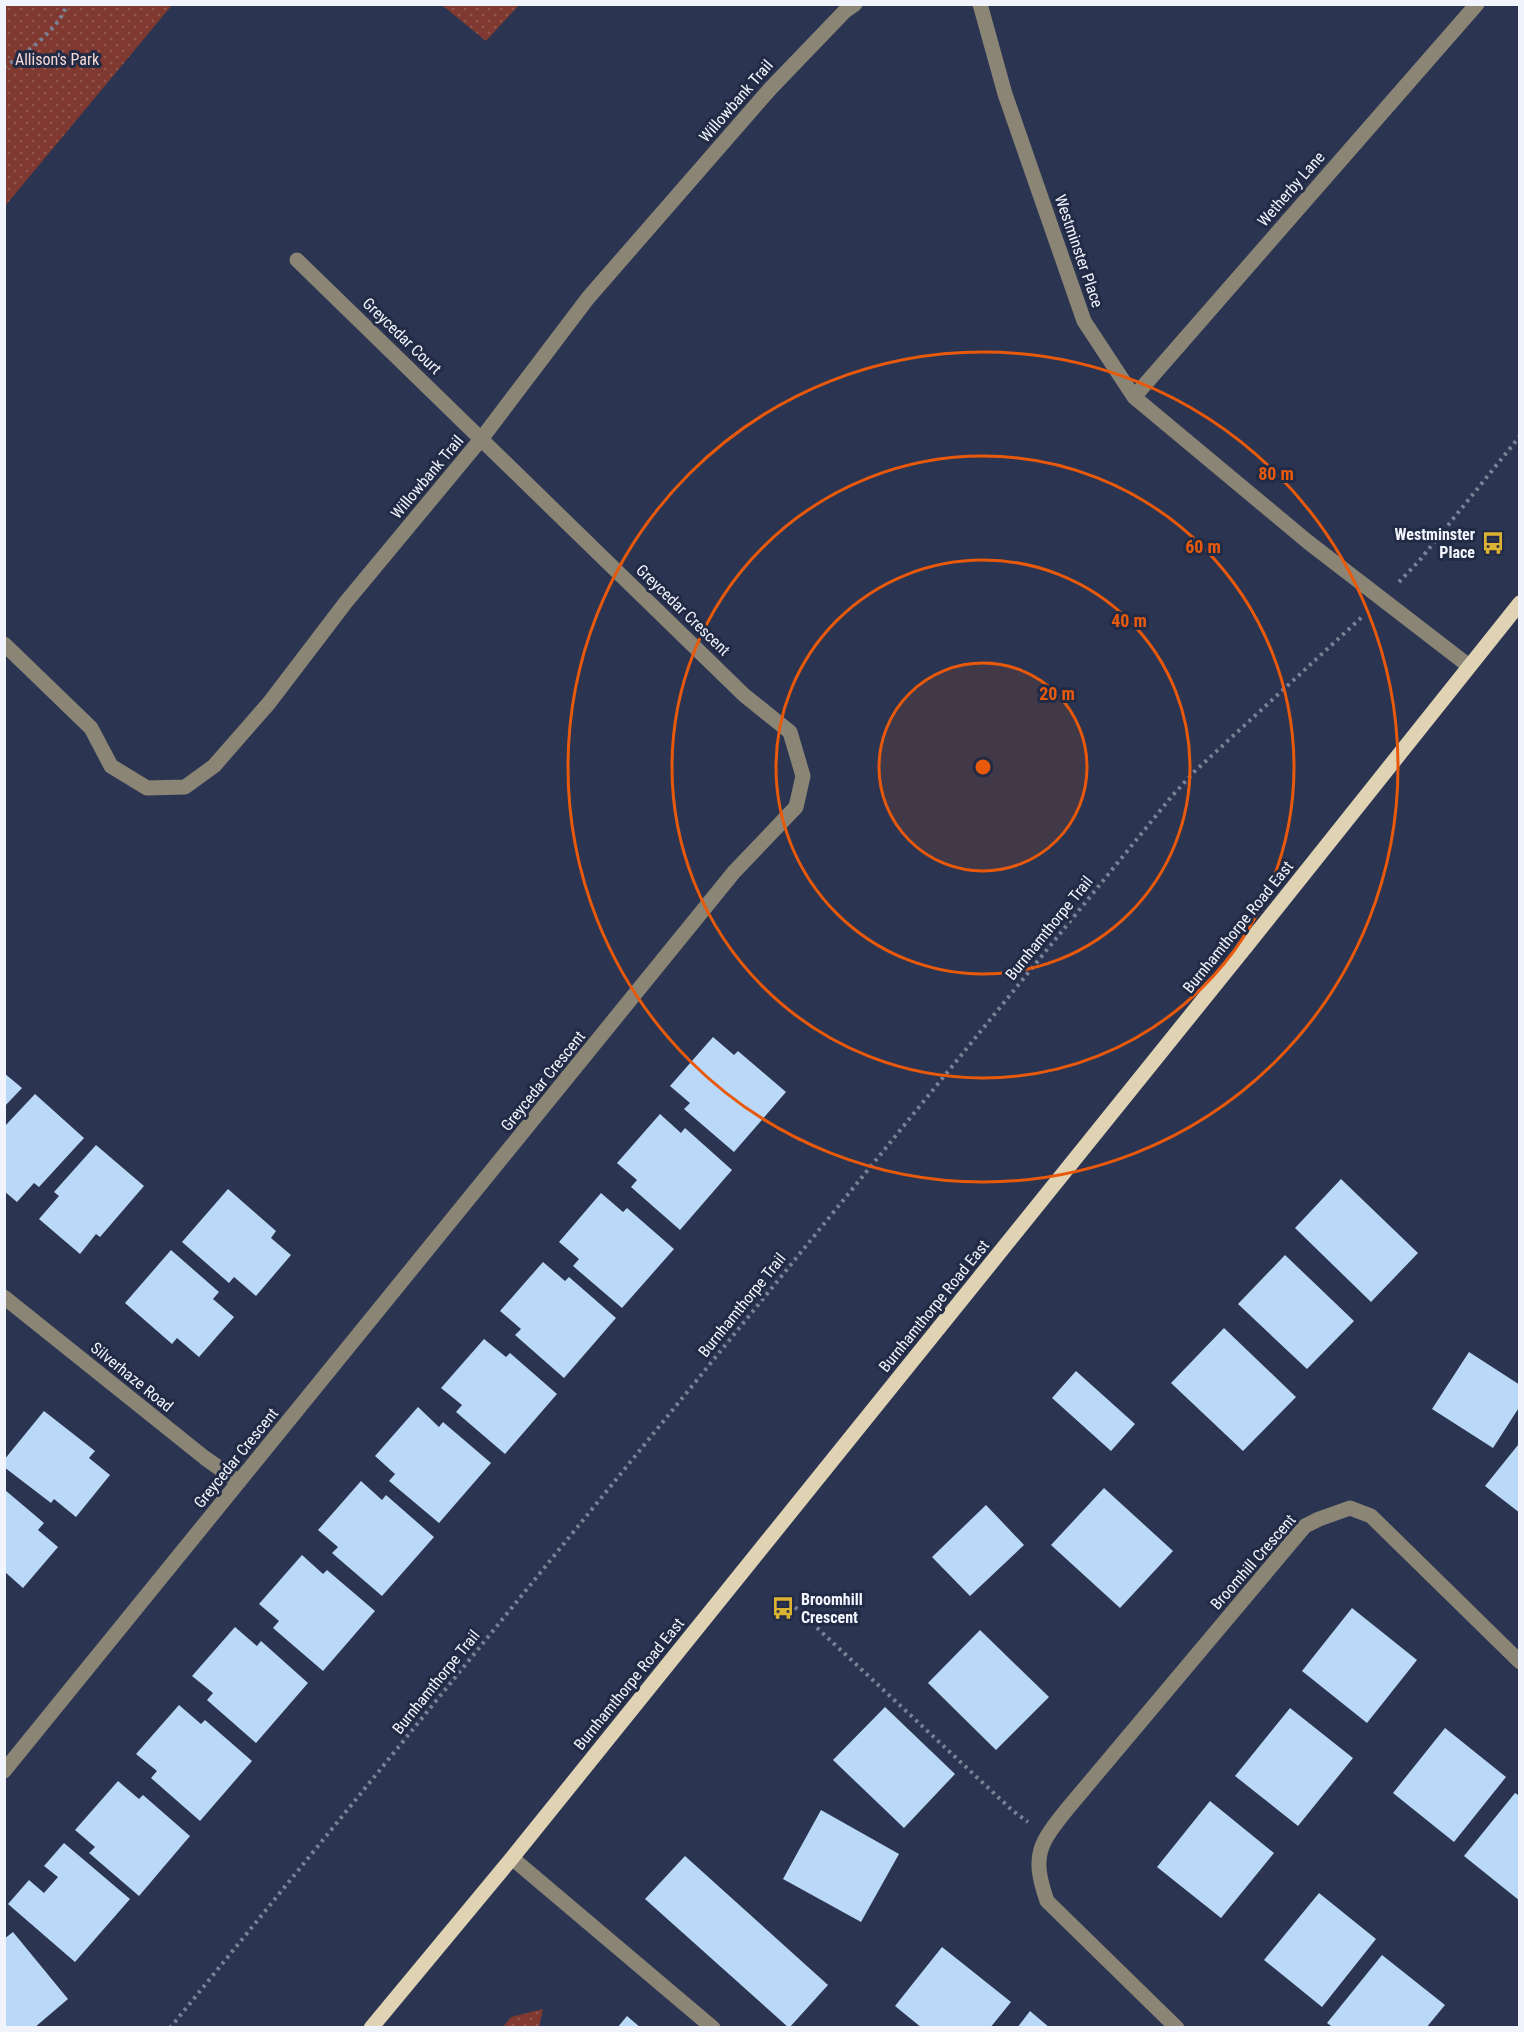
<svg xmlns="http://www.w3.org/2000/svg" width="1524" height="2032" font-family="'Roboto Condensed',sans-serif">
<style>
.park{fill:url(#park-dots)}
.building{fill:#bad8f7}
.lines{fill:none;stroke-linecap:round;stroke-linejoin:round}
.path{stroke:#7a8296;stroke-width:4;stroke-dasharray:3 4.5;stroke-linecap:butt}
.minor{stroke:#8b8576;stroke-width:15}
.major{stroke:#e0d3b4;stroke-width:15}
.ring{fill:none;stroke:#e8590c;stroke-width:3}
.labels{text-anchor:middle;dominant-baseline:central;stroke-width:6;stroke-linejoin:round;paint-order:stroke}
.park-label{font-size:16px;fill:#f6d9d4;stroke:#222b46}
.street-label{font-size:16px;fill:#f1f4fc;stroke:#222b46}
.poi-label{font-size:16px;font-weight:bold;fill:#f1f4fc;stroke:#222b46;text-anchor:end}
.centre{fill:#e8590c;stroke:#222b46;stroke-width:3}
.ring-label{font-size:18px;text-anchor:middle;font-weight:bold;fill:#e8590c;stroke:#222b46;stroke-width:6;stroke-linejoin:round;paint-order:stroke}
</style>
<defs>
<pattern id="park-dots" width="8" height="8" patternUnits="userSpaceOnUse" patternTransform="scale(1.5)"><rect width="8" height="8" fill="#7f3930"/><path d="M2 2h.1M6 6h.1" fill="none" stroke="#92564f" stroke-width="1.8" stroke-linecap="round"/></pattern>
</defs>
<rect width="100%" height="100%" fill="#2b3551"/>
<path class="park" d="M5,4L172,5L5,206L4,5Z
M442,5H519L486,41Z
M543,2009L539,2027H503L511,2017Z"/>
<path class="building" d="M713,1037L734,1055L738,1051L786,1092L734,1152L684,1109L690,1103L670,1086Z
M4,1073L22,1088L4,1107Z
M35,1094L84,1138L39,1187L34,1183L17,1202L4,1191V1127Z
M660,1114L681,1133L685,1128L732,1170L680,1230L631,1187L637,1180L617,1163Z
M96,1145L144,1186L100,1237L96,1234L80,1254L39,1219L59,1196L54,1192Z
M1341,1179L1418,1253L1371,1302L1295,1228Z
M228,1189L276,1231L271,1238L291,1255L256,1296L234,1277L229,1283L182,1242Z
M601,1193L623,1212L627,1208L674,1249L622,1308L573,1266L579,1259L559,1242Z
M171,1250L219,1292L213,1299L234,1317L199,1357L177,1338L172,1344L125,1303Z
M1285,1255L1354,1321L1307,1369L1238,1304Z
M543,1262L565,1281L569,1277L616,1318L564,1378L515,1335L521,1329L500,1311Z
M1224,1328L1296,1397L1243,1451L1171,1383Z
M484,1339L506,1357L510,1353L557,1394L505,1454L456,1412L462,1405L441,1388Z
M1469,1352L1520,1385V1406L1493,1448L1432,1409Z
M1076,1371L1135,1424L1111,1451L1052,1398Z
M418,1407L439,1427L443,1422L491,1463L439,1523L389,1481L395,1474L375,1456Z
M44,1411L95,1451L89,1458L110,1475L76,1517L54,1499L51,1503L4,1467V1460Z
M1518,1445L1520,1446V1513L1485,1486Z
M361,1481L382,1500L386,1495L434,1537L382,1596L332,1553L338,1547L318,1530Z
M1104,1488L1173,1551L1120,1608L1051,1545Z
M5,1490L44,1523L38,1530L58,1547L23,1588L5,1572Z
M986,1505L1024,1545L970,1596L932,1557Z
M302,1555L323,1574L327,1570L375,1611L323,1671L273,1628L279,1621L259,1604Z
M1352,1608L1417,1660L1367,1723L1302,1671Z
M235,1627L257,1646L261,1641L308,1683L256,1743L207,1700L213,1693L192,1676Z
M980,1630L1049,1697L996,1750L928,1683Z
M179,1705L201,1724L205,1720L252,1761L200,1821L151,1778L157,1771L136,1754Z
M885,1707L955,1774L904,1828L833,1760Z
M1290,1708L1353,1758L1298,1826L1235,1776Z
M1445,1728L1506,1777L1454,1842L1393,1793Z
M118,1781L139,1799L143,1795L190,1836L139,1896L89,1853L95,1847L75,1830Z
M1515,1793L1520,1796V1901L1464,1856Z
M1210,1801L1274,1853L1221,1918L1157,1867Z
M821,1810L899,1854L861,1922L783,1879Z
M64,1843L130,1899L75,1962L8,1904L29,1880L44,1893L58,1877L44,1866Z
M685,1856L828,1985L789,2028L645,1899Z
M1319,1893L1376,1939L1322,2007L1264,1960Z
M13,1932L68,1999L34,2028H4V1939Z
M942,1947L1011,2002L990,2028H922L895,2006Z
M1382,1955L1445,2005L1426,2028H1334L1327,2023Z
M1030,2011L1050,2028H1017Z
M627,2016L641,2028H617Z"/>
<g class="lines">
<path class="path" d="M4,67C26,53 59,30 67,4
M1399,582L1419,561L1520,436
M784,1597L1013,1811L1028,1822
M170,2028L1172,796L1194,772L1363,616"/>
<path class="minor" d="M980,4L1005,94L1084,321L1134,397L1308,542L1469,666
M1134,397L1477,4
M4,644L91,728L111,766L147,788L185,787L214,766L269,703L346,602L482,438L588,298L770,89L845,11L855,4
M4,1297L205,1458L239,1482
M4,1771L734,872L796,807L803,776L790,732L744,695L297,260
M512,1858L713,2028
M1177,2028L1047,1901C1031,1855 1039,1844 1068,1808L1305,1526L1319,1519L1350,1508L1371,1516L1520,1662"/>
<path class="major" d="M371,2028L512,1858L1248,944L1520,603"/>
</g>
<circle cx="983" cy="767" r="104" fill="#e8590c" fill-opacity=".12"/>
<g class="ring">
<circle cx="983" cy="767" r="104"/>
<circle cx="983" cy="767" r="207"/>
<circle cx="983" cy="767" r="311"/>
<circle cx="983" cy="767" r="415"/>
</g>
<defs>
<g id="bus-bare" transform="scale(1.8)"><path d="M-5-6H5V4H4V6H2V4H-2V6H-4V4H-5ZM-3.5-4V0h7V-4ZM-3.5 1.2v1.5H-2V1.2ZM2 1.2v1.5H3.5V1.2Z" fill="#dcb233" stroke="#222b46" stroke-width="2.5" paint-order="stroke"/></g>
</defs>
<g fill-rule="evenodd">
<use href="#bus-bare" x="1493" y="543"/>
<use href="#bus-bare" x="783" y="1608"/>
</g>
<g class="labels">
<g class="park-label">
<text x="57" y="59">Allison's Park</text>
</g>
<g class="street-label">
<text transform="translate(736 101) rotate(-49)">Willowbank Trail</text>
<text transform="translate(1291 189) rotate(-49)">Wetherby Lane</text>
<text transform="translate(1079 251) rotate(71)">Westminster Place</text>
<text transform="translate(402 336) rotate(44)">Greycedar Court</text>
<text transform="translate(427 477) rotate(-50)">Willowbank Trail</text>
<text transform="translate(683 610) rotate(44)">Greycedar Crescent</text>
<text transform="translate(1238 927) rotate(-51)">Burnhamthorpe Road East</text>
<text transform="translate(1049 928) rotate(-51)">Burnhamthorpe Trail</text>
<text transform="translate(543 1081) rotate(-51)">Greycedar Crescent</text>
<text transform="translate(742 1305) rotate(-51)">Burnhamthorpe Trail</text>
<text transform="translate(934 1306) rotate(-51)">Burnhamthorpe Road East</text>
<text transform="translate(132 1377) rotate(39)">Silverhaze Road</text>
<text transform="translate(236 1458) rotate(-51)">Greycedar Crescent</text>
<text transform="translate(1253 1562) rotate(-49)">Broomhill Crescent</text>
<text transform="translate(436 1682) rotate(-51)">Burnhamthorpe Trail</text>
<text transform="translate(629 1684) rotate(-51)">Burnhamthorpe Road East</text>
</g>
<g class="poi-label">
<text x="1475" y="534">Westminster<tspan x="1475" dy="18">Place</tspan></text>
<text x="801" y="1599" text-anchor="start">Broomhill<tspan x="801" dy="18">Crescent</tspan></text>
</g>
</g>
<circle cx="983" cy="767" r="9" class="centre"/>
<g class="ring-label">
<text x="1276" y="480">80 m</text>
<text x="1203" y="553">60 m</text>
<text x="1129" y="627">40 m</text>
<text x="1057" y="700">20 m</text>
</g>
<rect width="1524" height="2032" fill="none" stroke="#f1f4fc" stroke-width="12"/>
</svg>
